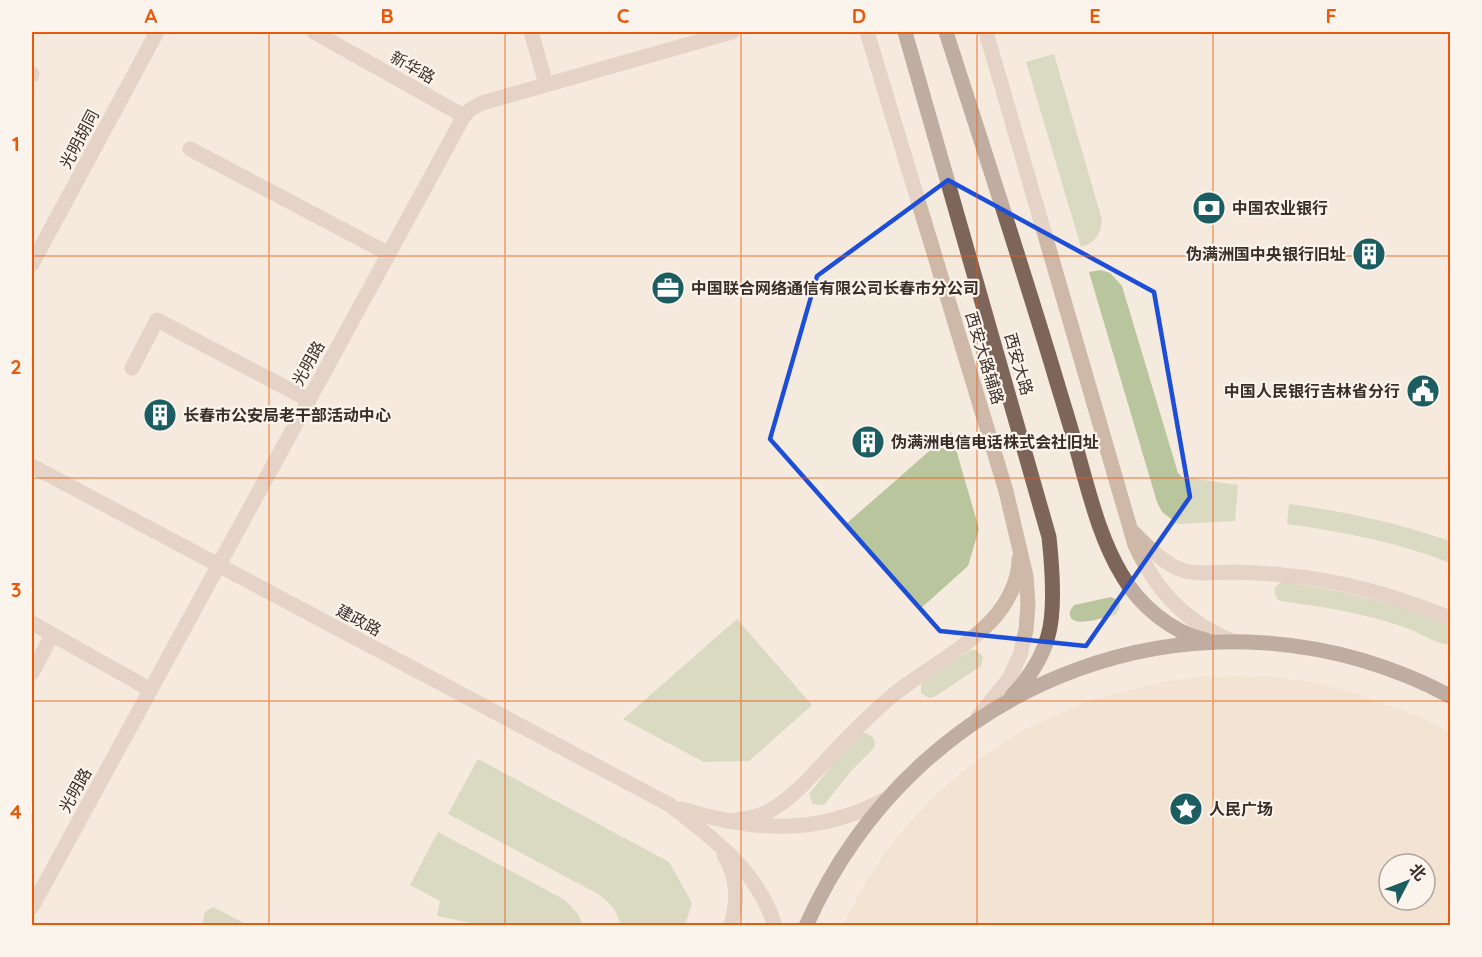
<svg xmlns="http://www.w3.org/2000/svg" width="1482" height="957" font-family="Quicksand,'Noto Sans SC',sans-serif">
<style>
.green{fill:#b9c59d}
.plaza{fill:#eedbc4;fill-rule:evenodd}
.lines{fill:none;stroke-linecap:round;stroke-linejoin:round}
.minor{stroke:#ceb9a9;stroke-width:15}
.major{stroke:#7e6559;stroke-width:15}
.marked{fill:none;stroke:#1d4ed8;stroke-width:4.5;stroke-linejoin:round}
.grid{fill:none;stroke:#e8590c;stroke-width:1.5;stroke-opacity:0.55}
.labels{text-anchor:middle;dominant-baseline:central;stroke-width:4.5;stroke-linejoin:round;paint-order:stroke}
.street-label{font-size:16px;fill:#3b2e29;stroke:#fbf4ec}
.poi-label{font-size:16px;font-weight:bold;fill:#3b2e29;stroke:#fbf4ec;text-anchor:start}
.neatline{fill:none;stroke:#e8590c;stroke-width:2}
.grid-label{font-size:20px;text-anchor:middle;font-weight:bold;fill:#e8590c}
</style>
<rect width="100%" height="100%" fill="#f5eade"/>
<path class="green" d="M1054,54L1102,220C1101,234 1095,243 1081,247L1026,62Z
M1101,270L1110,273L1122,286L1178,473L1182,477L1238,485L1235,521L1178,524L1162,512L1157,502L1089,272Z
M951,432L979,529L968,566L920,609L846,524Z
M1289,504C1342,511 1393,522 1444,539L1450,541V563C1398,542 1343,532 1287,524Z
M1282,582C1341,590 1396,603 1450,626V644C1438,645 1423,635 1412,630C1369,614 1325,607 1280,601C1275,597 1274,594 1275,587Z
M1111,597L1119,601C1120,607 1120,610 1115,615C1105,617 1077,627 1071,618C1068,613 1071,609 1074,605Z
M737,619L812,705L749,761L704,762L623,719Z
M971,650H976L983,657L981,666L934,697L929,698L921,693V685L924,681Z
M862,733H866L874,738L875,747L851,771L824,805L813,804L809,794L837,759Z
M478,759L669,862L692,903L685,925H621C617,911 610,902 598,894L448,814Z
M438,832L565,900L578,914L583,925H481L437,916L440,901L410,885Z
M213,907L248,925H202L205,912Z"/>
<path class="plaza" d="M1235,676L1273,677L1311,682L1348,691L1420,717L1450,733V925H843L866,882L886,851L910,822L935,796L962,772L992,750L1024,730L1091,700L1162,682L1199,677ZM1389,864H1425V900H1389Z"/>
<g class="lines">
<path class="minor" d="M314,32L464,116
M531,32L546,84
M867,32L1006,491L1026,576L1028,604L1026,630L1020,655L1009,679L978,717
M986,32L1135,545C1157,592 1187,624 1235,642
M32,74V75
M190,149L389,254
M32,264L157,32
M132,368L157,320L309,400
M32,466L670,805C714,839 758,871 775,926
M1134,533C1147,546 1160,560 1177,568C1194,576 1217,572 1236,572C1251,573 1267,573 1282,575C1341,580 1396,596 1450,618
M32,623L151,690
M32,673L52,635
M681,809C753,831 816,836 884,800
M727,821C741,819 758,818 771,810C795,796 812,775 831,755C849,736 867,718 887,700C920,672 962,652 992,620C1007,604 1019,581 1019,559
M724,855C738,878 738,900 731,926
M32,907L464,116L471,109L482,103L732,32"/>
<path class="major" d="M905,32L1049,537C1052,565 1056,609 1048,636C1042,659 1028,679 1012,696
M946,32C982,144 1019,256 1053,369C1062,400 1072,430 1080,461C1091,500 1101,540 1122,575C1139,605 1172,633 1206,640
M806,926C917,676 1206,568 1450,696"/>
</g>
<path d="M0 0H1482V957H0ZM948,180L1154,292L1190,497L1086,646L940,631L770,439L817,276Z" fill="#f5eade" fill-opacity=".55" fill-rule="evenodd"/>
<path class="marked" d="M948,180L1154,292L1190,497L1086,646L940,631L770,439L817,276Z"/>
<path class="grid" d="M269,32V926M505,32V926M741,32V926M977,32V926M1213,32V926M32,256H1450M32,478H1450M32,701H1450"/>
<defs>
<g id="bank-disc" transform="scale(1.725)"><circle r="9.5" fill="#1b5d60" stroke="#fbf4ec"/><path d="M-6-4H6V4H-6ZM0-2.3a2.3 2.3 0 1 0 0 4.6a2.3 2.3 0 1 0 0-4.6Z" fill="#fff"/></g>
<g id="building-disc" transform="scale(1.725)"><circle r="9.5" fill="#1b5d60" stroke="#fbf4ec"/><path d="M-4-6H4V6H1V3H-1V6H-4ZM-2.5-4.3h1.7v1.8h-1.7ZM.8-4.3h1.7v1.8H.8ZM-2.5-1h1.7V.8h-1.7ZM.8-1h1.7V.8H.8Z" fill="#fff"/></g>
<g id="office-disc" transform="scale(1.725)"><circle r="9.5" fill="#1b5d60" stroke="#fbf4ec"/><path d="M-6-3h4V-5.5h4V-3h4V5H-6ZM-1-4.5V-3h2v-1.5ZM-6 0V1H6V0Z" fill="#fff"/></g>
<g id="civic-disc" transform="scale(1.725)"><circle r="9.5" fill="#1b5d60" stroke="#fbf4ec"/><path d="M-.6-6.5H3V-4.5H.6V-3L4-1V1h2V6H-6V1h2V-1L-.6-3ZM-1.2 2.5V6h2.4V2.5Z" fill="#fff"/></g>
<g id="sight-disc" transform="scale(1.725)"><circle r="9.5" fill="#1b5d60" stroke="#fbf4ec"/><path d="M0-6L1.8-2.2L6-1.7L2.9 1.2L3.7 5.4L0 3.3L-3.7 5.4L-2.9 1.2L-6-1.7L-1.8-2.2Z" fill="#fff"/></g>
</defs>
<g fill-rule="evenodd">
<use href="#bank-disc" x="1209" y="208"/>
<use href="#building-disc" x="1369" y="254"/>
<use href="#office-disc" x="668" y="288"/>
<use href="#civic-disc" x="1423" y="391"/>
<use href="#building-disc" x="160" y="415"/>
<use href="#building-disc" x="868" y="442"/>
<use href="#sight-disc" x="1186" y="809"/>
</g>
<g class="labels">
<g class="street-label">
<text transform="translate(413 67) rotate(29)">新华路</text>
<text transform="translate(79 139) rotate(-62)">光明胡同</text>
<text transform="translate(985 358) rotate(73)">西安大路辅路</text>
<text transform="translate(308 363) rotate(-61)">光明路</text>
<text transform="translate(1019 364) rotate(74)">西安大路</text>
<text transform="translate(359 620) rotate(28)">建政路</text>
<text transform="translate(75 790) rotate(-61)">光明路</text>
</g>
<g class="poi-label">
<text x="1232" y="208">中国农业银行</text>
<text x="1346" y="254" text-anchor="end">伪满洲国中央银行旧址</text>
<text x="691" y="288">中国联合网络通信有限公司长春市分公司</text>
<text x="1400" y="391" text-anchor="end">中国人民银行吉林省分行</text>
<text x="183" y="415">长春市公安局老干部活动中心</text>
<text x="891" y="442">伪满洲电信电话株式会社旧址</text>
<text x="1209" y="809">人民广场</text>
</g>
</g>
<rect width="1482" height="957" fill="none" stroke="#fbf4ec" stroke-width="66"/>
<g transform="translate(1407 882) rotate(48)"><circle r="28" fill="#fbf4ec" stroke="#aea59e" stroke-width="1.5"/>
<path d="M0-4.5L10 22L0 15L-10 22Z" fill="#1b5d60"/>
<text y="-9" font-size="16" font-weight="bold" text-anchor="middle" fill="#3b2e29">北</text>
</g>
<rect x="33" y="33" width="1416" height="891" class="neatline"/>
<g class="grid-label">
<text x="151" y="23">A</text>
<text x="387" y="23">B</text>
<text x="623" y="23">C</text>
<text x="859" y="23">D</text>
<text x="1095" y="23">E</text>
<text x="1331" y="23">F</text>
<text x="16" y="151">1</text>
<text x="16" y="374">2</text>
<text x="16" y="597">3</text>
<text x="16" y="819">4</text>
</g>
</svg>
